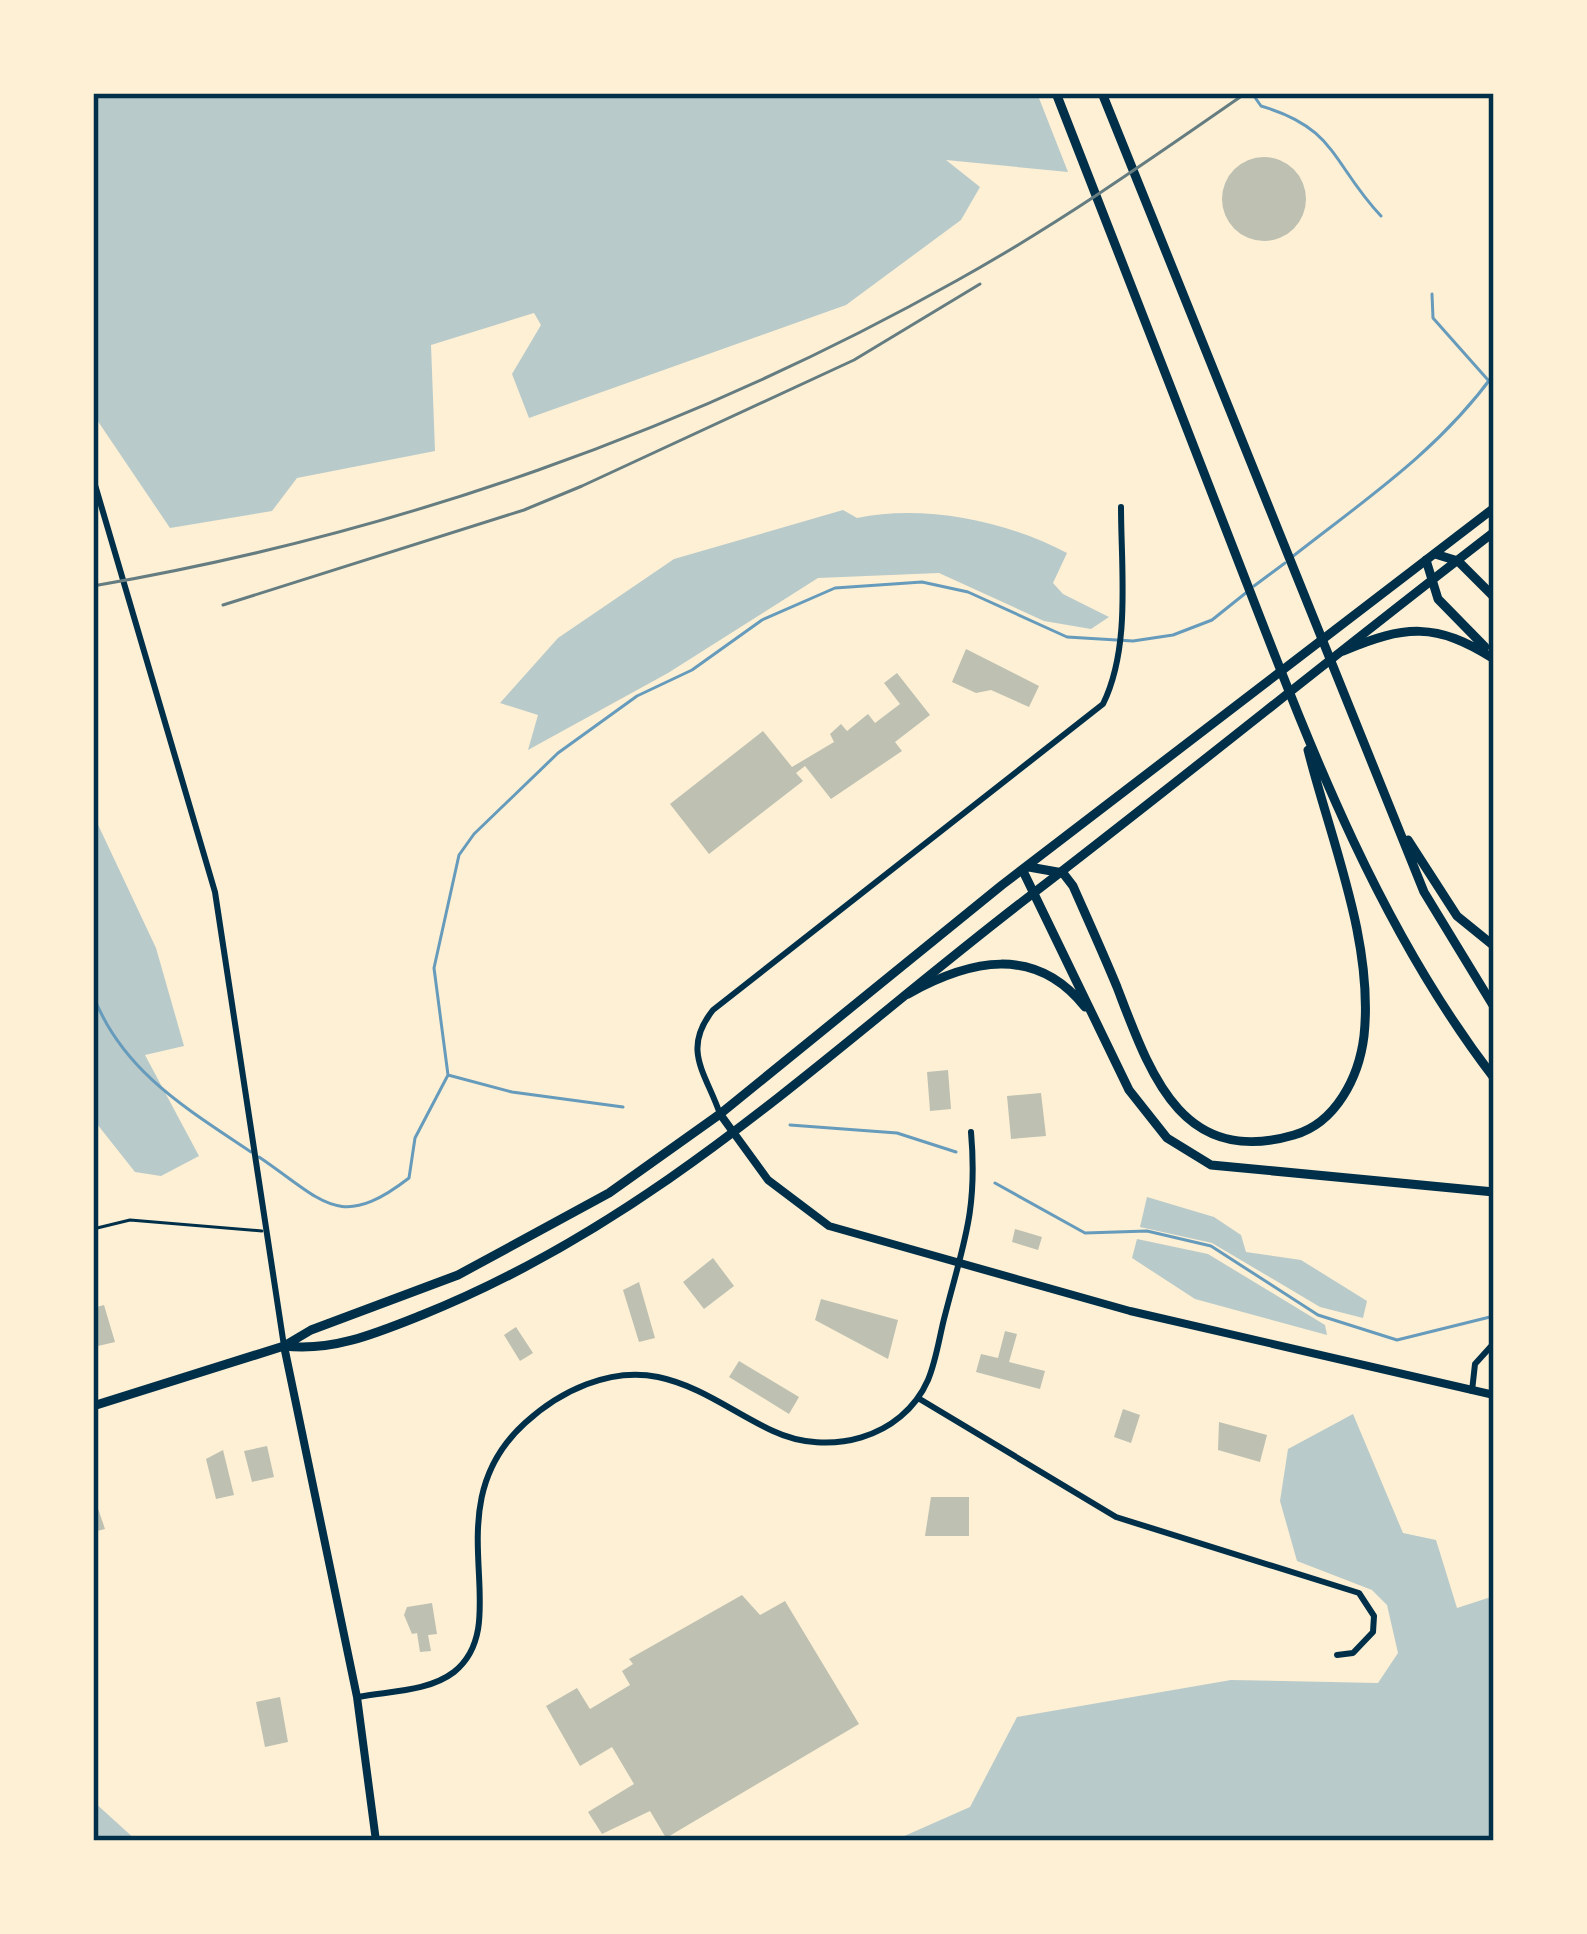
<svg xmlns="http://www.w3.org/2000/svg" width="1587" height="1934" font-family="Rubik,sans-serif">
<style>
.green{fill:#b9caca}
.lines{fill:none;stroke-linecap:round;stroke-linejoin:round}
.stream{stroke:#669bbc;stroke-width:3}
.building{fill:#bec0b2}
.service{stroke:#003049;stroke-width:3}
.minor{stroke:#003049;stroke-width:6}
.tertiary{stroke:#003049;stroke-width:6}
.secondary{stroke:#003049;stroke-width:8}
.primary{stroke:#003049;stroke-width:9}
.motorway{stroke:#003049;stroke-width:9}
.rail{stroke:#657d81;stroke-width:3}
.neatline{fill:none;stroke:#003049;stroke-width:4.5}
</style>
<rect width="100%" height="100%" fill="#fdf0d5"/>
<path class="green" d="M93,93H1037L1068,172L946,160L980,187L961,220L846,305L529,418L512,374L541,325L534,313L431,345L435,451L297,478L272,511L170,528L93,414Z
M843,510L857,518C924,504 1007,521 1067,553L1053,583L1063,594L1109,617L1091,629L1044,621L939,573L818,578L668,673L528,750L538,715L500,703L558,638L674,559Z
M93,814L156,948L184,1046L145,1055L199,1156L161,1176L135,1172L93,1119Z
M1147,1197L1214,1217L1241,1235L1246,1252L1301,1260L1367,1301L1363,1318L1320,1307L1212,1243L1140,1227Z
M1137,1239L1208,1254L1325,1325L1327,1335L1195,1299L1132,1258Z
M1353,1414L1403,1533L1436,1540L1457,1608L1494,1596V1841H893L970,1807L1017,1717L1231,1680L1378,1683L1398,1653L1387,1605L1372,1590L1297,1561L1280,1501L1288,1449Z
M93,1801L137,1841H93Z"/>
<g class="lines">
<path class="stream" d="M1254,96L1261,106C1337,128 1332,164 1381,216
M1432,294L1433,318L1488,380
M1292,557C1366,499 1438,451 1494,374
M1254,586L1285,563
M93,995C122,1071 187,1109 251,1152
M448,1075L512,1092L623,1107
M790,1125L897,1133L956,1152
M259,1157C324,1201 339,1232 409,1178L415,1138L448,1075L434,968L459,855L474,834L558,753L637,696L692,670L762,620L835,588L922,582L968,592L1067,637L1133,641L1173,635L1212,620L1247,592
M995,1183L1085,1233L1147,1231L1211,1246L1318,1315L1397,1340L1494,1316"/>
</g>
<path class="building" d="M1222 199a42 42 0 1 1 84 0a42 42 0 1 1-84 0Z
M966,649L1039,686L1029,707L991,690L976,693L952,682Z
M897,673L930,715L895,742L902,751L831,799L805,766L796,773L803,781L709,854L670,804L763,731L792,767L834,742L830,734L841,724L847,731L868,714L875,723L900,704L884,683Z
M948,1070L951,1109L930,1111L927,1072Z
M1041,1093L1046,1136L1011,1139L1007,1096Z
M1015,1229L1042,1237L1038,1250L1012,1242Z
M713,1258L734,1286L704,1309L683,1282Z
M639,1282L655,1338L639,1342L623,1290Z
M821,1299L898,1320L888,1359L815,1320Z
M104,1305L115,1342L98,1346L93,1308Z
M516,1327L533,1353L520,1361L504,1335Z
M1005,1331L1017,1334L1009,1362L1045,1371L1040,1389L976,1372L981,1354L998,1358Z
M739,1361L799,1397L789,1414L729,1377Z
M1123,1409L1140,1415L1131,1443L1114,1437Z
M1219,1422L1267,1435L1260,1462L1218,1450Z
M267,1446L274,1477L252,1482L244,1451Z
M223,1450L234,1495L216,1499L206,1459Z
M93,1494L105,1529L93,1532Z
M931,1497H969V1536H925Z
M742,1595L760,1615L785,1601L859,1724L666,1838L650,1811L602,1834L588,1812L634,1784L612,1747L580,1766L546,1706L577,1688L590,1709L630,1685L622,1671L633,1664L629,1659Z
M432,1603L437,1634L428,1635L431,1651L420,1652L417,1633L412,1634L404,1615L407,1607Z
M280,1697L288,1742L265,1747L256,1702Z"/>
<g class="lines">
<path class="service" d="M93,1229L130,1220L262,1231"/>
<path class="minor" d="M720,1114C706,1073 681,1050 713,1010L1103,704C1131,647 1121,569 1121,507
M1472,1391L1475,1364L1494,1343
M918,1398L1116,1517L1359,1593L1374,1616L1373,1632L1353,1653L1337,1655
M358,1697C388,1691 428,1692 454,1672C518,1621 431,1508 525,1423C560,1391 610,1367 658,1377C701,1386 734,1413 773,1431C828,1457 902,1439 928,1380C936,1361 939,1339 944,1319C963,1244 978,1212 971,1132"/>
<path class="tertiary" d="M93,478L215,892L284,1346"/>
<path class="secondary" d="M720,1114L768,1180L829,1226L1130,1311L1494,1395
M284,1346L357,1697L376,1841"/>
<path class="primary" d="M284,1346C332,1352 377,1333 422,1315C659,1220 831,1048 1031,895C1186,776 1338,652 1494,532
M93,1406L284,1346L311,1330L458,1275L609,1193L720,1114L1002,885L1494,508"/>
<path class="motorway" d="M1056,93C1120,254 1181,415 1244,576C1312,752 1379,928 1494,1078
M1102,93L1424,892L1494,1007
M1435,554L1458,561L1494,597
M1426,560L1438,599L1485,647
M1343,651C1405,625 1436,622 1494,659
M1408,840L1457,916L1494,946
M1029,867L1063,873L1073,886C1088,920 1103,953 1117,987C1150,1073 1181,1168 1294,1135C1336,1123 1359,1077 1364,1036C1374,942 1331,841 1308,750
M1023,871L1129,1090L1167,1138L1211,1165L1494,1192
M908,994C969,960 1035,944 1085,1007"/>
<path class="rail" d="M93,586C396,534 688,431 956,281C1057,225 1151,159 1246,93
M223,605L524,510L582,486L854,360L980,284"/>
</g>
<rect width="1587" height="1934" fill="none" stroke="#fdf0d5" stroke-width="192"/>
<rect x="96" y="96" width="1395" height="1742" class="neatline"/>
</svg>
